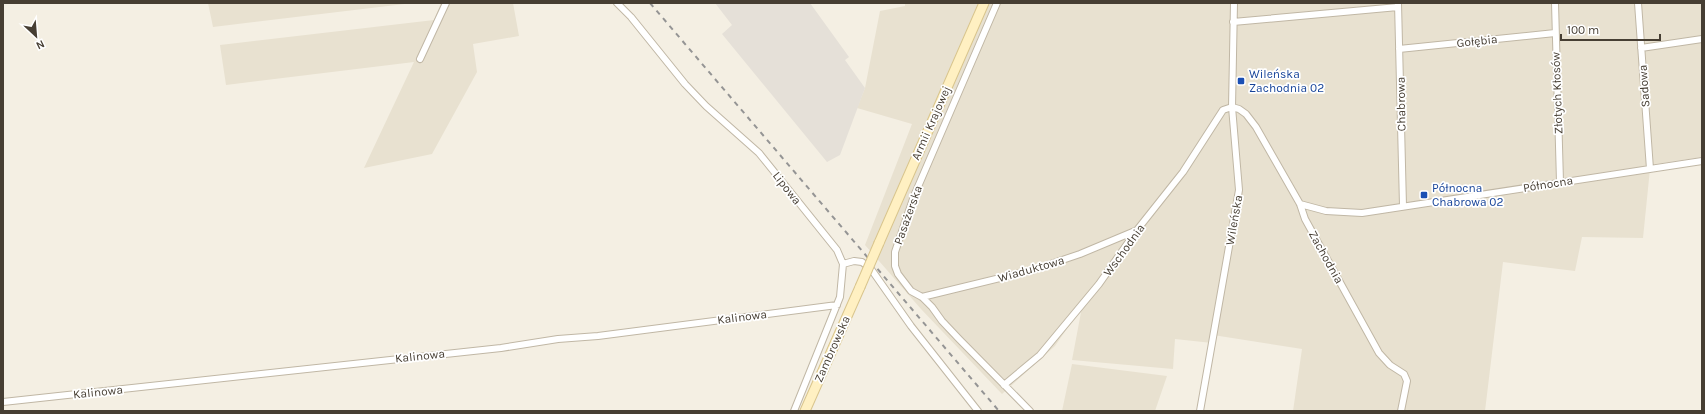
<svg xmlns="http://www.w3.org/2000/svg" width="1705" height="414" font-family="Karla,sans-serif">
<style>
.residential{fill:#e8e1d0}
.industrial{fill:#e5e0d8}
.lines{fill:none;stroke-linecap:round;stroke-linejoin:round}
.street-casing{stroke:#c0b7a5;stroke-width:8}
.secondary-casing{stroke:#d9c58d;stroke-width:11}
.street{stroke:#fff;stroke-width:6}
.secondary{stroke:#fff0c2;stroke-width:9}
.rail{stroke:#949494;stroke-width:2;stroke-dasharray:5 5;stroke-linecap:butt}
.secondary-bridge-casing{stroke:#d9c58d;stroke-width:11;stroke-linecap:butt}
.secondary-bridge{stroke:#fff0c2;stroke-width:9}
.transit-dot{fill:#1a4fb4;stroke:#fff;stroke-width:1.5}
.labels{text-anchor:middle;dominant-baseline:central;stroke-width:3.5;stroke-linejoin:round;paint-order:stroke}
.street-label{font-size:12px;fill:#463e33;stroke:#fff}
.transit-label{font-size:12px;fill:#164399;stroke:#fff;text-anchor:start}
</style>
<rect width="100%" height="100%" fill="#f4efe3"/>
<path class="residential" d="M208,3H413L213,27Z
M441,3H513L519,36L473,44L477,72L432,154L364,168L414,62L226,85L220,45L434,20Z
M905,3H1702V157L1655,164L1650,169L1643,238L1582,237L1575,271L1503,262L1485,411H1293L1302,349L1213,335L1212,343L1175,339L1173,369L1072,360L1082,307L1055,346L1002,394L921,309L865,245L912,124L857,108L865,88L880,11L905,6Z
M1072,364L1167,376L1155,411H1062Z"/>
<path class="industrial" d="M715,3H810L849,57L845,60L865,88L840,155L827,162L722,34L732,25Z"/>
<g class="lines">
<g class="street-casing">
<path id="street" d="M617,3L631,17L685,84L706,106L759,153L837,250L843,264L840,297L794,411
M997,3L914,196L895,252V266L898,274L911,291L922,297L932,307L942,321L959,339L1030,411
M1398,3L1403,206
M1555,3L1560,182
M1638,3L1650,169
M1233,22L1398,7
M1641,48L1702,39
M1399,49L1555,33
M420,59L446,3
M1232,107L1239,109L1246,114L1256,127L1300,204L1305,219L1379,353L1390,365L1404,374L1407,381L1401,411
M1300,204L1326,211L1362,213L1702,161
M843,264L854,261L862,262L871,269L911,326L978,411
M922,297L1033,270L1080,254L1135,231
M1004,385L1040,355L1099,284L1137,230L1183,172L1223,110L1232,107
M3,402L501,348L558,339L598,336L837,305
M1200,411L1239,190L1232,107L1234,3"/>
</g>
<g class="secondary-casing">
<path id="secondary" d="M879,243L984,3
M805,411L860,287"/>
</g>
<use href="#street" class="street"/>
<use href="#secondary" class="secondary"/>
<path class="rail" d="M650,3L999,411"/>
<g class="secondary-bridge-casing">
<path id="secondary-bridge" d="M860,287L879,243"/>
</g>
<use href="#secondary-bridge" class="secondary-bridge"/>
</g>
<g class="transit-dot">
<rect x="1237" y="77" width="8" height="8" rx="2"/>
<rect x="1420" y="191" width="8" height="8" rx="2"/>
</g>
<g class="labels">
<g class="street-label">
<text transform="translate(1477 41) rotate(-6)">Gołębia</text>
<text transform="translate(1644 86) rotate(-94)">Sadowa</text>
<text transform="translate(1557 93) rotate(-92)">Złotych Kłosów</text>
<text transform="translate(1401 104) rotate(-91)">Chabrowa</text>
<text transform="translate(931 123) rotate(-66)">Armii Krajowej</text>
<text transform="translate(1548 184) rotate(-9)">Północna</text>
<text transform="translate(787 188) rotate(52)">Lipowa</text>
<text transform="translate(908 215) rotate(-70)">Pasażerska</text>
<text transform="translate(1234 220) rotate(-80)">Wileńska</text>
<text transform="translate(1124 250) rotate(-54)">Wschodnia</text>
<text transform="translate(1326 257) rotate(61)">Zachodnia</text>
<text transform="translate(1031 269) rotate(-16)">Wiaduktowa</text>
<text transform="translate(742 317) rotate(-7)">Kalinowa</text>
<text transform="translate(832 349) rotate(-66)">Zambrowska</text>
<text transform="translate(420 356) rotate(-6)">Kalinowa</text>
<text transform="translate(98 392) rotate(-6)">Kalinowa</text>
</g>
<g class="transit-label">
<text x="1249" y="74">Wileńska<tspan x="1249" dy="14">Zachodnia 02</tspan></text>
<text x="1432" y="188">Północna<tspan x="1432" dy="14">Chabrowa 02</tspan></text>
</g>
</g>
<rect width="1705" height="414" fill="none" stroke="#463e33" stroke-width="8"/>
<g transform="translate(36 36) rotate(154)" stroke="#ffffff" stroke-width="3" paint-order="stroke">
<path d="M0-3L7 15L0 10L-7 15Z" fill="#463e33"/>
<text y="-6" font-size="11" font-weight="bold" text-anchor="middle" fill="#463e33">N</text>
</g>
<path d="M1561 34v6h99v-6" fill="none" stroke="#463e33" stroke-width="2"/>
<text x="1567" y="34" font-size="12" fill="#463e33" stroke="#ffffff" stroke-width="3" paint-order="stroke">100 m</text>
</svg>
